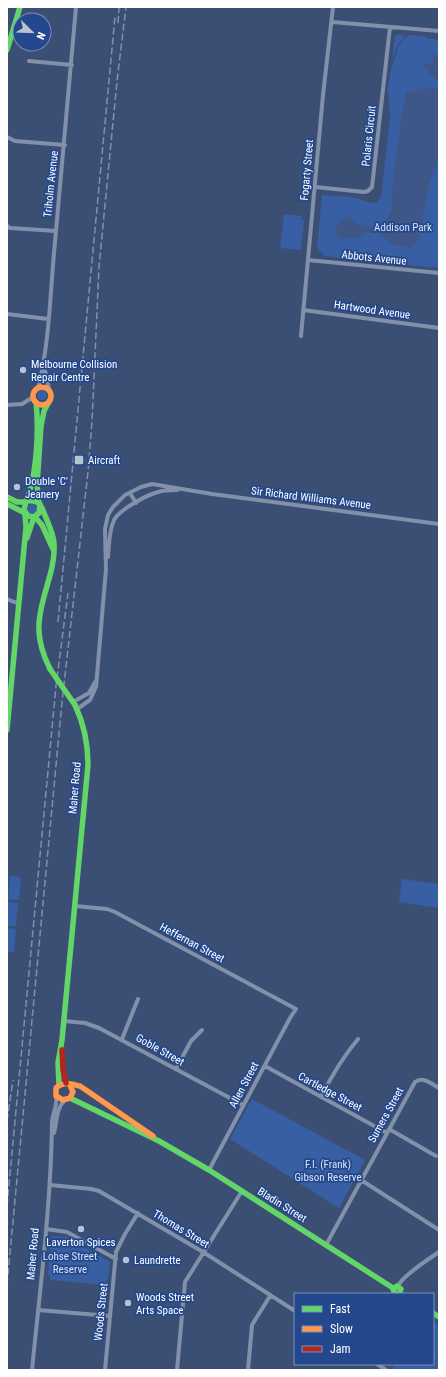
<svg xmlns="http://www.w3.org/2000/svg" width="446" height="1377" font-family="'Roboto Condensed',sans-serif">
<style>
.green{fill:#385fa3}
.water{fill:#3e5788}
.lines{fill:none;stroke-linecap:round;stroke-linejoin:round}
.stream{stroke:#3e5788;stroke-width:1.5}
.street{stroke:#8290a9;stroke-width:4}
.fast{stroke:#63d668;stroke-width:5.5}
.slow{stroke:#ff974d;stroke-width:5.5}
.jam{stroke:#b3261e;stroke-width:5.5}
.rail{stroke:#8290a8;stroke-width:1.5;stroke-dasharray:7 3;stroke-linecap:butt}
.fast-bridge{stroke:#63d668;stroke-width:5.5}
.poi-dot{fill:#bac1cf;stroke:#23488d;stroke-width:1.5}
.labels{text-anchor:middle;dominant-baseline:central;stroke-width:3.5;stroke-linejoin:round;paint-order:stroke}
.street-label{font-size:11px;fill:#fff;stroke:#23488d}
.park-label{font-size:11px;fill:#d7e3f8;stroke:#23488d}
.poi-label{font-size:11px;fill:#fff;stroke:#23488d;text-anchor:start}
</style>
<rect width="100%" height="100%" fill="#3b4f75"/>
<path class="green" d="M395,35H405L398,44L392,60Z
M410,35L424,36L426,38L439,40V268L397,264L376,257L352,259L324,256L317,247L322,195L352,197L371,203L377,202L381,197L390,117L388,89L391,69L399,45L404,38Z
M284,214L302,216L301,220H304L301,250L280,248Z
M37 395a5 5 0 1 1 10 0a5 5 0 1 1-10 0Z
M27 509a5 5 0 1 1 10 0a5 5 0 1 1-10 0Z
M10,876L21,877L19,900L8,899Z
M402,879L439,884V908L399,902Z
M7,902L18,903L16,926H7Z
M7,928L16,929L14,952H7Z
M252,1099L365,1160L339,1208L230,1139Z
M52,1236L66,1237L110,1262L108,1279L105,1282V1285L50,1280V1276L48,1274Z
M433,1322L439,1326V1370H391L395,1364H433Z"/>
<path class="water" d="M432,54L437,55L439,59V81L432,77L424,67V64H430L433,61Z
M424,88L439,89V156L429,185L419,239L416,243L409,248L392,244L378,233H364L359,238L340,239L336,234C336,224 339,219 349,216L356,223L372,227L387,219L392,208V189L402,113L406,98L405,95L408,91L410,92Z"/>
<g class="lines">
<path class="stream" d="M432,1370L439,1352"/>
<path class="street" d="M332,22L439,31
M29,61L72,65
M7,137L15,141L65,145
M315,187L364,192L368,191L372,187L390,27
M7,226L10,228L56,231
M308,260L439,273
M303,310L439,328
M7,314L48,319
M301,336L323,95L333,7
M44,366L50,393
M38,389C49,345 50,298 54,253C62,171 69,89 76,7
M7,405L22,404L30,399
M130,493L136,503
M108,557C109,545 109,531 114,520C120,509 147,495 158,492C164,490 171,490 177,490
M106,571L105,529L108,515L113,507L125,495L141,487L152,484L212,494L439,524
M7,599L14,602L19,603
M73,702L89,693L95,682
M77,709L90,700L96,687L106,569
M75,906L107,909L115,912L296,1009L290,1018L209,1170
M64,1021L85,1023L99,1028L243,1105
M122,1039L138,999
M265,1066L387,1133
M176,1069L191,1041L202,1030
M321,1097C332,1075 342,1058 358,1039
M389,1129L436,1156
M54,1133C57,1122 56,1108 65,1100
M361,1180L439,1230
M50,1185L91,1189L99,1191L203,1252L295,1311
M46,1229L67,1232L116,1259
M326,1245L415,1082C423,1076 432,1084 439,1088
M398,1286C403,1275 429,1259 439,1252
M38,1310L110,1316
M377,1364L386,1370
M32,1370C40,1289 51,1205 52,1123C52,1114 58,1105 56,1096
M105,1370L116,1252L125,1234L138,1213
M177,1370L185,1282L242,1191
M248,1370L252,1325L270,1296"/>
<path class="fast" d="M7,50L20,7
M7,497L17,502H26
M26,501C37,476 39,429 36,402
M39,503L37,485L41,426L44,411L50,400
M7,504L25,513
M40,504L39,513L34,517L28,516L24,510L26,501C34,500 38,501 42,508C46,519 53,531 54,543C56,571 40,597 39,624C38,640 43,655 50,669
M35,517L42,525L53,549
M27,538L34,517
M7,730L26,527L25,514
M59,1084L58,1063L62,1040L88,765C88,743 84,724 75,705
M70,1098L159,1141L209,1170L393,1288
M395,1294L393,1289L397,1286L401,1289L399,1294
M433,1313L439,1317"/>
<path class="slow" d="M33 396a9 9 0 1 1 18 0a9 9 0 1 1-18 0Z
M70,1085L73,1092L70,1098L63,1100L56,1096V1088C63,1081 71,1084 80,1086L153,1136"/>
<path class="jam" d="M62,1050L63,1070L66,1083"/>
<path class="rail" d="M118,23L119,7
M58,622L115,17
M7,1121L13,1080
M7,1206L56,686L68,593
M7,1285L62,702L88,472L92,422L99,267L117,81L126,7"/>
<path class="fast-bridge" d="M50,669L75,705"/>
</g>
<g class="poi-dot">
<circle cx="23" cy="370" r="4"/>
<rect x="74" y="455" width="10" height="10" rx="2"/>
<circle cx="17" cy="487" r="4"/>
<circle cx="81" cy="1229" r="4"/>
<circle cx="126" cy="1260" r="4"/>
<circle cx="128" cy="1303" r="4"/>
</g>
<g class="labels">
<g class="street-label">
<text transform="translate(369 136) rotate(-84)">Polaris Circuit</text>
<text transform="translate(307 170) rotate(-85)">Fogarty Street</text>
<text transform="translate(51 184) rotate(-84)">Triholm Avenue</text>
<text transform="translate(374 258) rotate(6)">Abbots Avenue</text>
<text transform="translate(372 310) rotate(8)">Hartwood Avenue</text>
<text transform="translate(311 498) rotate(7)">Sir Richard Williams Avenue</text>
<text transform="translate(75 788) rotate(-85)">Maher Road</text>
<text transform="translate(192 943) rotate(28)">Heffernan Street</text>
<text transform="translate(160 1050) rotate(29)">Goble Street</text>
<text transform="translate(244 1085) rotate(-62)">Allen Street</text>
<text transform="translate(330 1092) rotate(28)">Cartledge Street</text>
<text transform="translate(386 1115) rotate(-61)">Sumers Street</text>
<text transform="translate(282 1205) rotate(32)">Bladin Street</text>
<text transform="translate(181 1229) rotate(31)">Thomas Street</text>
<text transform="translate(33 1254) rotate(-85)">Maher Road</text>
<text transform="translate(101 1312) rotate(-84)">Woods Street</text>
</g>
<g class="park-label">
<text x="403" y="227">Addison Park</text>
<text x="328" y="1164">F.I. (Frank)<tspan x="328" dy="13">Gibson Reserve</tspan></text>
<text x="70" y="1256">Lohse Street<tspan x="70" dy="13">Reserve</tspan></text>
</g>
<g class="poi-label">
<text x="31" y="364">Melbourne Collision<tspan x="31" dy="13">Repair Centre</tspan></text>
<text x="88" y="460">Aircraft</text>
<text x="25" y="481">Double 'C'<tspan x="25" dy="13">Jeanery</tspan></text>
<text x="81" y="1242" text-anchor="middle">Laverton Spices</text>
<text x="134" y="1260">Laundrette</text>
<text x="136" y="1297">Woods Street<tspan x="136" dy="13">Arts Space</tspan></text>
</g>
</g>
<rect width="446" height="1377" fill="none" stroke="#ffffff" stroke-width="16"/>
<rect x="294" y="1293" width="140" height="72" fill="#23488d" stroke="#7b91bb"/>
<rect x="302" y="1306" width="20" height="6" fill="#63d668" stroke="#7b91bb"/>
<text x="330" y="1313" font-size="12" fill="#ffffff">Fast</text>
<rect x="302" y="1326" width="20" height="6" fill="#ff974d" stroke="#7b91bb"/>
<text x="330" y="1333" font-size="12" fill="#ffffff">Slow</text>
<rect x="302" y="1346" width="20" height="6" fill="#b3261e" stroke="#7b91bb"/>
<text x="330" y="1353" font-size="12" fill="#ffffff">Jam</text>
<g transform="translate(32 32) rotate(113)"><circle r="19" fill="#23488d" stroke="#7b91bb"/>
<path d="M0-3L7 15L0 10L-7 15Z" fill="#bac1cf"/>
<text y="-6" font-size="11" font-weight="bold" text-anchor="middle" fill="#ffffff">N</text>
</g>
</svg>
